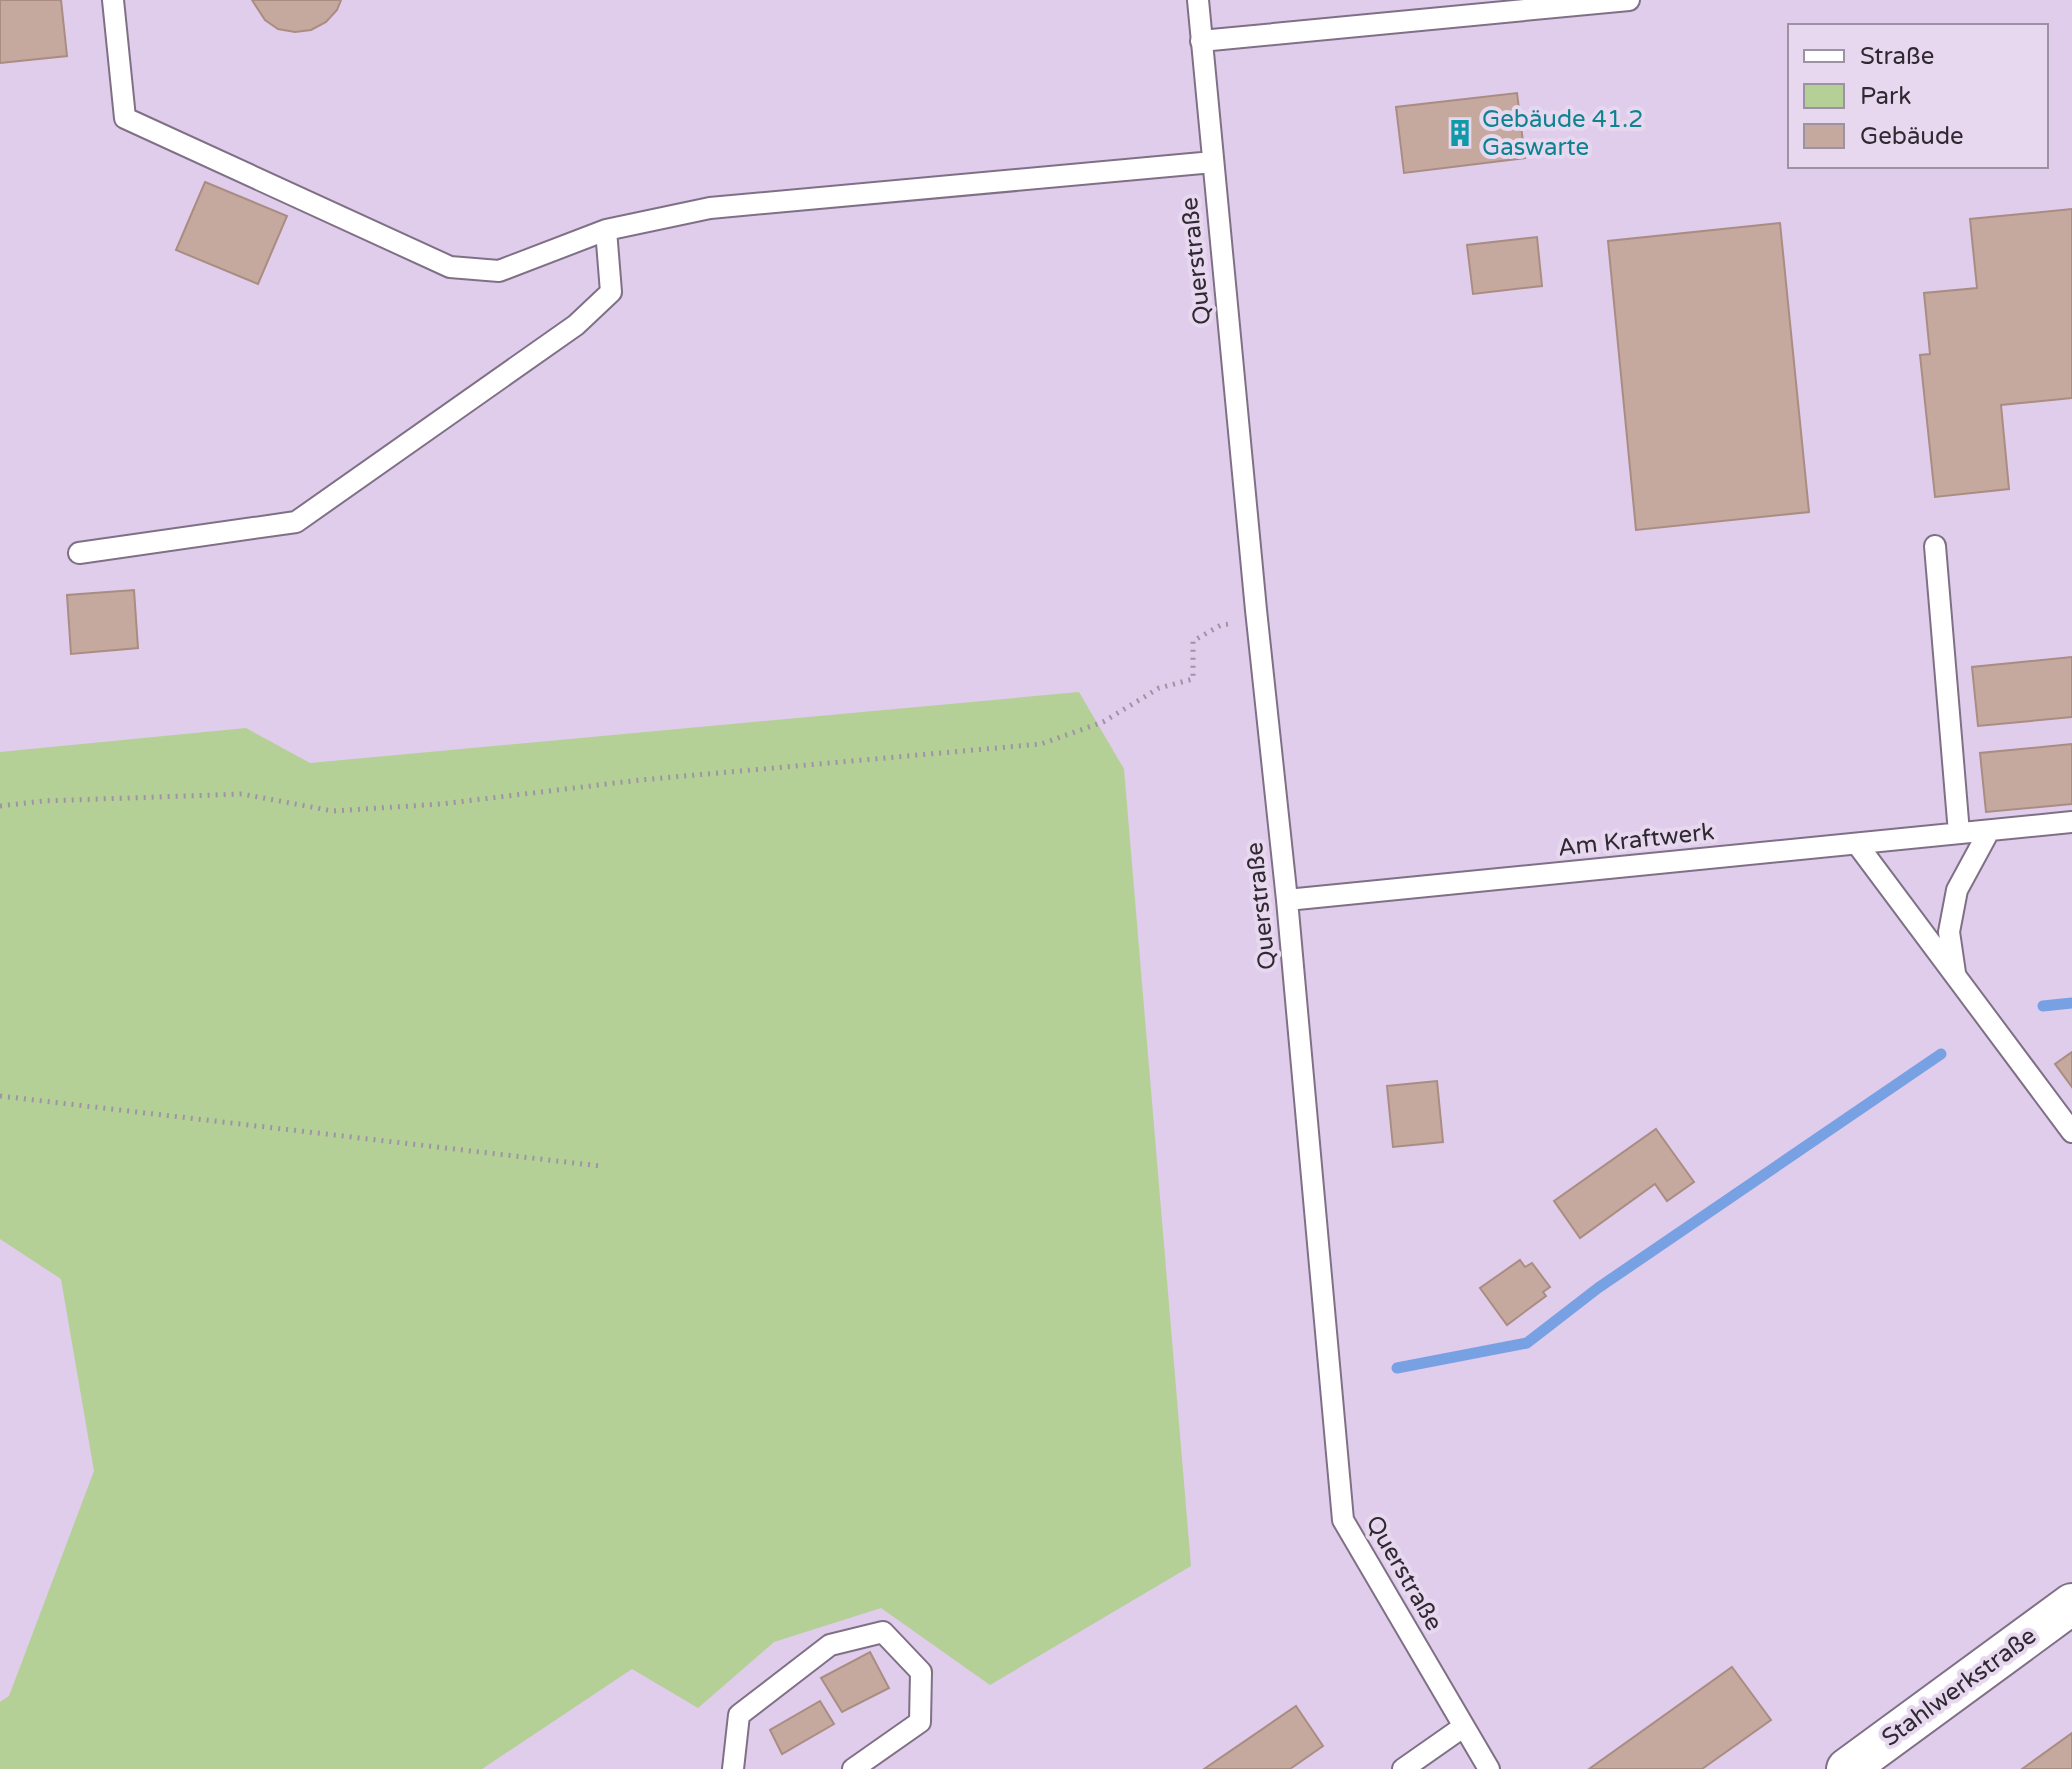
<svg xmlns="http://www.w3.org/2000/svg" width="2072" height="1769" font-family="'Varela Round',sans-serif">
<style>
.built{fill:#e0cceb;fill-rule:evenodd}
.green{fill:#b4d096}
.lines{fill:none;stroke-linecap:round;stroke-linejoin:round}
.stream{stroke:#78a1e4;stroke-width:11}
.building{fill:#c6a99e;stroke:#a98d83;stroke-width:2}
.lane-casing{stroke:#7f7086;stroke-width:24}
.street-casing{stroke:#7f7086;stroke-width:44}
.path{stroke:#9f93a5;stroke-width:5;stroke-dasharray:2 6;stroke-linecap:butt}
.lane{stroke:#fff;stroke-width:20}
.street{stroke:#fff;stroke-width:40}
.labels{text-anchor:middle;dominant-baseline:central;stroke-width:8;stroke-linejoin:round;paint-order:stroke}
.culture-label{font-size:24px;fill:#0d838f;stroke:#e7d8f0;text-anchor:start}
.street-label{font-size:24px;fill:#2f2932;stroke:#e7d8f0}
</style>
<rect width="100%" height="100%" fill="#e7d8f0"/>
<path class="built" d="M0,0H2072V1769H0ZM1790,26H2046V166H1790Z"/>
<path class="green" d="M1079,692L1124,769L1191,1566L990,1685L881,1608L774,1642L698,1708L632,1669L482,1769H0V1702L9,1696L94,1471L61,1279L0,1239V752L246,728L310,763Z"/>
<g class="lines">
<path class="stream" d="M2043,1006L2072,1003
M1397,1368L1527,1343L1598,1288L1941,1054"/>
</g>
<path class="building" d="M0,0H61L67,56L0,63Z
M252,0H341L337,10L326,22L311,30L295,32L278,29L265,20Z
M1517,93L1525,158L1404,173L1396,107Z
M205,182L287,216L258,284L176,250Z
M2072,209V398L2001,405L2009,489L1935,497L1920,355L1930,354L1924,293L1977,288L1970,219Z
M1780,223L1809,512L1636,530L1608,241Z
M1537,237L1542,286L1473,294L1467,245Z
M134,590L138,648L71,654L67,595Z
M2072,657V717L1978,726L1972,667Z
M2072,744V804L1986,812L1980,753Z
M2072,1052V1087L2055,1064Z
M1437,1081L1443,1142L1393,1147L1387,1086Z
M1656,1129L1694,1182L1667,1201L1655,1184L1580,1238L1554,1201Z
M1520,1260L1525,1267L1532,1263L1550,1287L1543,1292L1546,1296L1507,1325L1480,1288Z
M870,1652L889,1688L842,1712L821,1678Z
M1732,1667L1771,1720L1702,1769H1589Z
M820,1701L834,1724L782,1754L770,1730Z
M1296,1706L1323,1746L1290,1769H1204Z
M2072,1733V1769H2022Z"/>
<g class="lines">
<g class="lane-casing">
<path id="lane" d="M113,0L125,118L450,267L499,271L606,230L710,208L1213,162
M1198,0L1256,610L1287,900L1343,1520L1489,1769
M1201,41L1629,0
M1935,546L1959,833
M79,553L296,522L576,325L611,292L606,230
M1857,844L2072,1132
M1287,900L2072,822
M1955,973L1949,932L1957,890L1989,831
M733,1769L739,1715L830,1645L883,1632L921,1672L920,1722L853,1769
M1403,1769L1463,1727"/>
</g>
<g class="street-casing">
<path id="street" d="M1847,1769L2072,1604"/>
</g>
<path class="path" d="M0,806L43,801L242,794L333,811L441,804L640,780L1041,744L1103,722L1159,688L1193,679V641L1221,625L1229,624
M0,1096L600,1166"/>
<use href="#lane" class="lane"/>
<use href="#street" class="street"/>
</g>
<defs>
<g id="building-bare" transform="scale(2.16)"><path d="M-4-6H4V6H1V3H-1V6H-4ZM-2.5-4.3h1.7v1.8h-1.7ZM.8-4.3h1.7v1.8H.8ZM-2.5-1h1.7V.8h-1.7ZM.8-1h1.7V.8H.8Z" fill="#0f9aa8" stroke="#e7d8f0" stroke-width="2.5" paint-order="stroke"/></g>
</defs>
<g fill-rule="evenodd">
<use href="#building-bare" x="1460" y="133"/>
</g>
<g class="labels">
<g class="culture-label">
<text x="1482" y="119">Gebäude 41.2<tspan x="1482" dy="28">Gaswarte</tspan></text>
</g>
<g class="street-label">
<text transform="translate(1196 261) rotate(-96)">Querstraße</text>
<text transform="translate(1636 840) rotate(-6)">Am Kraftwerk</text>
<text transform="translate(1261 906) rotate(-96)">Querstraße</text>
<text transform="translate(1404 1573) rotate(60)">Querstraße</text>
<text transform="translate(1959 1687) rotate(-36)">Stahlwerkstraße</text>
</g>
</g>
<rect x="1788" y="24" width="260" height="144" fill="#e7d8f0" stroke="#9d92a4" stroke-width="2"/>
<rect x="1804" y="50" width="40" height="12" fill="#ffffff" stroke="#9d92a4" stroke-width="2"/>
<text x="1860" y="64" font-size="24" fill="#2f2932">Straße</text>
<rect x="1804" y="84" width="40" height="24" fill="#b4d096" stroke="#9d92a4" stroke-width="2"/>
<text x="1860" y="104" font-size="24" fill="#2f2932">Park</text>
<rect x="1804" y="124" width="40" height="24" fill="#c6a99e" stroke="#9d92a4" stroke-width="2"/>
<text x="1860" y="144" font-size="24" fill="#2f2932">Gebäude</text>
</svg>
